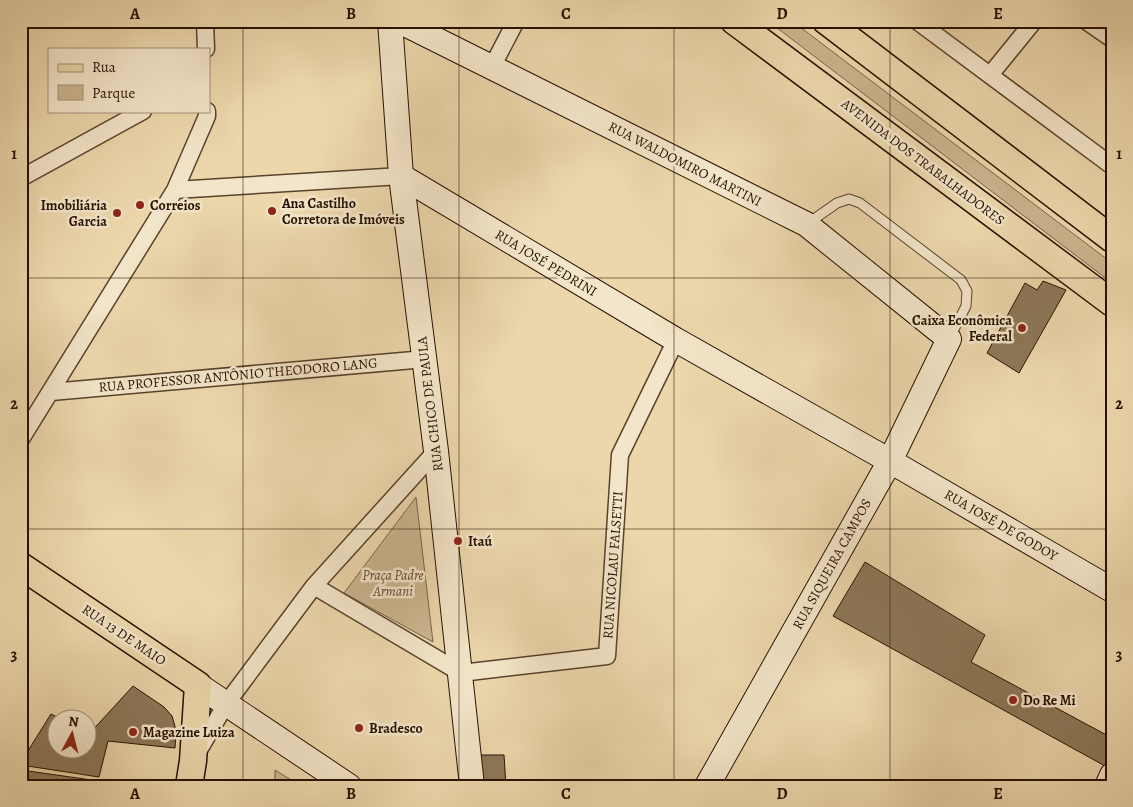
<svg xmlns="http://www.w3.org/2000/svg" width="1133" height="807" font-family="Alegreya,serif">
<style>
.green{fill:#cbb58f;stroke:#796348}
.building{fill:#8d7859;stroke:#271100}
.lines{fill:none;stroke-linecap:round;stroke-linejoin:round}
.service-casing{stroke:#58422b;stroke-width:11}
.minor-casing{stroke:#58422b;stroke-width:19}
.secondary-casing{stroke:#271100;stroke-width:26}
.primary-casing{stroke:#271100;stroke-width:29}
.service{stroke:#f3e5c9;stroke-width:9}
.minor{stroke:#f3e5c9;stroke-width:16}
.secondary{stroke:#f3e5c9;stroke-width:24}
.primary{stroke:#ecd7ac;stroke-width:26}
.grid{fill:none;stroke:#271100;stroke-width:1;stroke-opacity:0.55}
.poi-dot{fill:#8f2418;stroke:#f3e5c9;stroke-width:2}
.labels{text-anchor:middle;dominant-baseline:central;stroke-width:5;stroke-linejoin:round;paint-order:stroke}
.street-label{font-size:14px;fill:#271100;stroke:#f3e5c9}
.poi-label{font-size:14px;font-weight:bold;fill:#271100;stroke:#f3e5c9;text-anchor:start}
.park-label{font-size:14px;font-style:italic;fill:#604a32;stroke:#f3e5c9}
.neatline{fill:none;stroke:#271100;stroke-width:2}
.grid-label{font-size:16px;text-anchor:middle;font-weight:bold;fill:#271100}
</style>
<rect width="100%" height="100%" fill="#ecd7ac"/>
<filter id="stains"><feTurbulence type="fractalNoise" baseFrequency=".004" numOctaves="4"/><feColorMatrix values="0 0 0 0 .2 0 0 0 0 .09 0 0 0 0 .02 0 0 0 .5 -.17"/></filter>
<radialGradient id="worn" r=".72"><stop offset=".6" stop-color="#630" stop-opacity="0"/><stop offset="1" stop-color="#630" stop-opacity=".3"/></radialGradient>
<path class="green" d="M768,21H792L1112,263V283Z
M416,497L433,642L344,593Z
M275,770L301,786H275Z"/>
<path class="building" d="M1043,281L1066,290L1019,373L987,353L1025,283L1037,290Z
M865,562L985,635L971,662L1112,738V753L1105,766L833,616Z
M133,686L164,707L172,716L176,730L175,748L108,741L99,777L21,765V762L51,714L63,720H58V750H88V732L90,733Z
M472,755H504L506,786H476Z
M21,770L134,786H21Z"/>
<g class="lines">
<g class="service-casing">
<path id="service" d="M807,224L837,203L849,199L860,203L961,280L967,291L966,306L949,339"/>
</g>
<g class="minor-casing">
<path id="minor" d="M205,21L206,49
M917,21L1112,166
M1086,21L1112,39
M492,67L516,21
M990,75L1034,21
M21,178L143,111
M175,190L401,176
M51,392L425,359
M21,439L175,190L207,116V111
M314,586L461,673L607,656L620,455L676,340
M196,755L226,704L314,586L436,451"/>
</g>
<g class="secondary-casing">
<path id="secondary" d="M390,21L401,176L436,451L472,786
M399,21L806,224L949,339L890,461L707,786
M401,176L676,340L890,461L1112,590
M198,685L349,786
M1107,786L1112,775"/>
</g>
<g class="primary-casing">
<path id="primary" d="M734,21L1112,303
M826,21L1112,239
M21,566L198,685L193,761L189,786"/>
</g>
<use href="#service" class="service"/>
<use href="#minor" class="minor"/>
<use href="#secondary" class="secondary"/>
<use href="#primary" class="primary"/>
</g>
<path class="grid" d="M243,21V786M459,21V786M674,21V786M890,21V786M21,278H1112M21,529H1112"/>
<g class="poi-dot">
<circle cx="140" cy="205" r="5"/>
<circle cx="272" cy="211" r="5"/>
<circle cx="117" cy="213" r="5"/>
<circle cx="1022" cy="328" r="5"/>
<circle cx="458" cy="541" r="5"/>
<circle cx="1013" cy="700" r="5"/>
<circle cx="359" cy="728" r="5"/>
<circle cx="133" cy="732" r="5"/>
</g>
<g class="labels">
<g class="street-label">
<text transform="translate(923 162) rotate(37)">AVENIDA DOS TRABALHADORES</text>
<text transform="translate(685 164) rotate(27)">RUA WALDOMIRO MARTINI</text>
<text transform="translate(546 263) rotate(31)">RUA JOSÉ PEDRINI</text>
<text transform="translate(238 375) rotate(-5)">RUA PROFESSOR ANTÔNIO THEODORO LANG</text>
<text transform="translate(430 404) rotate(-97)">RUA CHICO DE PAULA</text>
<text transform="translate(1001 525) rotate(30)">RUA JOSÉ DE GODOY</text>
<text transform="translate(832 564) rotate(-61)">RUA SIQUEIRA CAMPOS</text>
<text transform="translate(613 565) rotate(-86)">RUA NICOLAU FALSETTI</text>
<text transform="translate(124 635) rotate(34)">RUA 13 DE MAIO</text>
</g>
<g class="poi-label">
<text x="282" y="203">Ana Castilho<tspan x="282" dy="16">Corretora de Imóveis</tspan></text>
<text x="107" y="205" text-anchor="end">Imobiliária<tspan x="107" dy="16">Garcia</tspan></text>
<text x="150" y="205">Correios</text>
<text x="1012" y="320" text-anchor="end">Caixa Econômica<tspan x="1012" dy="16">Federal</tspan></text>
<text x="468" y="541">Itaú</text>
<text x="1023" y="700">Do Re Mi</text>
<text x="369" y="728">Bradesco</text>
<text x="143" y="732">Magazine Luiza</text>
</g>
<g class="park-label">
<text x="393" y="575">Praça Padre<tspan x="393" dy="16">Armani</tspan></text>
</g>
</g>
<rect width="1133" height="807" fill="none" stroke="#ecd7ac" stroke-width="55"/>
<rect x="48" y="48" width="162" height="65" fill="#f3e5c9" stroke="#a19079"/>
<rect x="58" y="64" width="25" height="8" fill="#ecd7ac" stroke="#a19079"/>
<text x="92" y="72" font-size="15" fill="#271100">Rua</text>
<rect x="58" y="85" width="25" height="15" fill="#cbb58f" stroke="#a19079"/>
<text x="92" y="98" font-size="15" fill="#271100">Parque</text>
<g transform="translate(72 734) rotate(7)"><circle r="24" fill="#f3e5c9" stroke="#a19079"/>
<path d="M0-4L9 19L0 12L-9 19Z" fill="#8f2418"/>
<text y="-8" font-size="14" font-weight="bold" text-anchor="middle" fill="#271100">N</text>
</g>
<rect x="28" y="28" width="1078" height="752" class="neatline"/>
<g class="grid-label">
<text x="135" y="19">A</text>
<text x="351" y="19">B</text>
<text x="566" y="19">C</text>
<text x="782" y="19">D</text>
<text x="998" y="19">E</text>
<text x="14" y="159">1</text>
<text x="1119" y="159">1</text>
<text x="14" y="409">2</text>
<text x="1119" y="409">2</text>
<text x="14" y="660">3</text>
<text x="1119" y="660">3</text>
<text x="135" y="799">A</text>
<text x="351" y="799">B</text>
<text x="566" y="799">C</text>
<text x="782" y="799">D</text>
<text x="998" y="799">E</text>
</g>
<rect width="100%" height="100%" filter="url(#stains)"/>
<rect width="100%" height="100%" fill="url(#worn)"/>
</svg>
